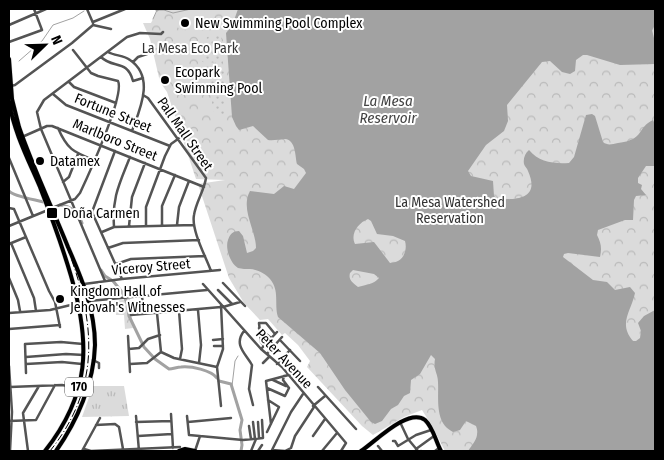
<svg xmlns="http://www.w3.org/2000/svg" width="664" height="460" font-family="'Fira Sans Condensed',sans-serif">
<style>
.grass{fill:url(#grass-tufts)}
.park{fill:url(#park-crowns)}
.garden{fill:url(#garden-dots)}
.pitch{fill:#dbdbdb}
.water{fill:#a2a2a2;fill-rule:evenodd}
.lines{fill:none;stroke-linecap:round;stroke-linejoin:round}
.stream{stroke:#a2a2a2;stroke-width:1}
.river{stroke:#a2a2a2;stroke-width:3}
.major-casing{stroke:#dbdbdb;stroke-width:5}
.minor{stroke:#545454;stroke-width:2.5}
.major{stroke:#000;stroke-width:4}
.rail{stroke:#000;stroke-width:1;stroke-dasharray:8 2.5 1 2.5;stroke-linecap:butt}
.poi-dot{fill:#000;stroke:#fff;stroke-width:2}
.labels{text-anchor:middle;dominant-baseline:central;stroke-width:4;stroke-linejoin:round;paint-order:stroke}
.shield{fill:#fff;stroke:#4c4c4c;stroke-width:1}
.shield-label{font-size:12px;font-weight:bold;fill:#000}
.poi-label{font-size:14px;fill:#000;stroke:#fff;text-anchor:start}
.park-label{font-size:14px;fill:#323232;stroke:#fff}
.street-label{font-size:14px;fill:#000;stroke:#fff}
.water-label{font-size:15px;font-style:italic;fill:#434343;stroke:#fff}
</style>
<defs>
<pattern id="grass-tufts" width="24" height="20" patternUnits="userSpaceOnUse" patternTransform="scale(1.25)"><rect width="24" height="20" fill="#dbdbdb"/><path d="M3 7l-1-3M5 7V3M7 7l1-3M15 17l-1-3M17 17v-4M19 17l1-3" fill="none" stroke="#bababa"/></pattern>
<pattern id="park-crowns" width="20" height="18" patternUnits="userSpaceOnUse" patternTransform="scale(1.25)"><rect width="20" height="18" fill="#dbdbdb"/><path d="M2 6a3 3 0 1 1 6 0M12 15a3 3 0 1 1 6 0" fill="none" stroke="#bababa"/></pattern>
<pattern id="garden-dots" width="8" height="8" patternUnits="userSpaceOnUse" patternTransform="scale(1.25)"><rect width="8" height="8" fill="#dbdbdb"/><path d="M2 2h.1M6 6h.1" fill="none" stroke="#bababa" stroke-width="1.8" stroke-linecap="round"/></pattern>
</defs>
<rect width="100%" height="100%" fill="#fff"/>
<path class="grass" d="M93,386H124L129,416L82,417Z"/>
<path class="park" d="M158,9H655V451H445L432,426L422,410L404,417L373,435L362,426L307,367L310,361L298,345L285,333L282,335L268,319L260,320L244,303L229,278L198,184L225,180L196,179L167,92L160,82L150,39L143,23H151Z
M130,299L133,328L125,329L124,315H116L114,301Z"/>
<path class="garden" d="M221,34L223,63L202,62V56L207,37Z
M202,65L224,66L226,118H222L213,111L211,94L205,88L204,83Z"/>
<path class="pitch" d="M182,9H205C203,20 192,26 184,31L177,27L175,20Z"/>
<path class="water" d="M238,9H655V25L652,30L655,42V64L620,65L587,55H583L576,60L575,71L570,74L562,72L550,61L542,62L507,105L508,121L504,131L486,145L468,171L471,176L493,181L494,196L498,199C519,200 540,198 528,171C527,168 525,167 524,164C523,159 525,153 529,150C539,162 553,164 569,163L574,157L586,115L592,114L595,116L603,142C608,146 612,144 618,143C645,140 637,127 653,120L655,124V164L654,166H646L638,178V183L642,185L641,189L646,195L636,196L634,200L633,220H625L598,230L597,235C601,243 602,248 600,257L568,253L564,254L563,257L593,280L607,282L615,290L630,287L635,293C631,312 618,323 633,341H636L640,338L641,331L638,323L644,316L655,310V451H468C474,443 480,436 476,426L466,421L460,430L453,432C434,423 439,398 438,382C438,373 433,370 435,359L431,355L420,374L411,380L410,393L404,396L398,405L391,409L382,421L375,424L371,422L345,390L320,353L278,317C274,304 280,291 270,279C266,274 256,269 250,269C246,269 242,269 238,268C230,263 225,248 228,240C230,234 233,231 239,231L243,236L247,253L253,251L256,248C256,230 240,209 250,191L274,194L284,186L294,189L306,173L304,169L297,164C295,156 296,140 285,139C279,139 274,141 268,140L253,126L239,130L236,126L232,117L226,33L232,26ZM368,219L371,221L377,234L393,236L405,241C408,252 402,263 390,263L374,242L355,244C350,234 358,223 368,219ZM353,270L374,274L379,278C374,284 366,285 358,287C353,283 348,280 350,273Z"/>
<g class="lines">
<path class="stream" d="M153,19L157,10H164L173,13L191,9
M19,61L42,41L53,25L73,18L84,11
M232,386L235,361L238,356
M421,451V450"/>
<path class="river" d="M157,10L158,9
M9,191C14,197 38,200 47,203
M60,205C71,206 78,212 82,223
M101,270L105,276L113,281L122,292L127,303L129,316L144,347L155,359L169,369C173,369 177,367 181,367C191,366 211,370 217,378
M219,381L231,384L242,420L240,430L242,445L241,451"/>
<g class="major-casing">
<path id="major" d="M9,59L12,99L19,127C33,168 52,207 68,247C82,279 95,310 95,345C94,383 77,421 56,451
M9,102C14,132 28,159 40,187C52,218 62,245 71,276C91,344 90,394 45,451
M179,451L185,449L195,451
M361,451C374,443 408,407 425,420C433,427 436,442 441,451"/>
</g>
<path class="minor" d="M87,9L93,23
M93,22L125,9
M9,25L46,9
M93,25L111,29
M9,42L42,30L34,9
M108,52C115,56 124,55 130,60C155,77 140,109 132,131
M101,57C113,69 127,59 133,81L143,78
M133,62L138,57L147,54
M69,82L74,87L116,103
M11,86L15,85L72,43L93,25
M53,94L66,105L170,146
M143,95L148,98L206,178C204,191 196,202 194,215C191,230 206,257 211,271
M58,128C67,149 73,152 94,160
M22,137L47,126H52L204,187
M9,158L33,216
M63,182L69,177L78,154
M9,208L14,209L49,291L55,302L60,327
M52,208L75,199L80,193C88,176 125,95 118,81L98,76L91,73L73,50
M92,212L122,279
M78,217L92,212L115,151
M177,225L179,207L189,181
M9,226L48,210
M129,226L132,197L145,163
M146,226V207L165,156L171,144L185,134
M162,226V206L175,175
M114,227C112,197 119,185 130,157
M102,232L114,227L194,225
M11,243L34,298L36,311
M9,244L26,237
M108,248L123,243L199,240
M116,264L131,259L205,256
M9,278L18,300L20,311
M105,281L41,129L37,112L44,100L127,37L140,33L161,34L163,32
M223,283L245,306
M84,284L122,279L220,270
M203,284L261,349L282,367L346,443L341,451
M141,288L144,314
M218,290L232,304
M89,301L207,290
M221,305L223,349L217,367L221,406
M223,307L240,302
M198,310L201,345L199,363
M179,311L182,349L180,359
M9,313L50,310L79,303
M157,313L161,352
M131,315L221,307
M259,328L271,338
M9,329L60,325
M244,331C233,345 246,354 252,365L249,389L253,405
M128,336L130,372
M213,340L223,339
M280,340L300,361
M214,346H223
M264,346L261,342L259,323H266L275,334
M129,349L139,348L148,339L160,335
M261,349L277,332
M161,352L174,358L217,367
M267,354L282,337
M26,357L66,354L84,355
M93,360L99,363V368
M263,363L269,357
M26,364L62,362L82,364
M130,364L147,363L161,352
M277,364L290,350
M9,366L12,412L10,451
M26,373L25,344L61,342L83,344
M273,380L286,386
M10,387L62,385L78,388
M318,387L356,429
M267,388L285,396L289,388L283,380L284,376
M313,406L325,396
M171,414L173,448
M136,416L139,451
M187,416L189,435L243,440L263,438L262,420
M9,421L36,420L55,385
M136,422L171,421
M188,422L231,418
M253,422L255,439
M258,422L259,438
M400,422L408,439L418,451
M271,424L266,381L296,373
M96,425L115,424L119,427L123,449
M249,426L251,439
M267,432L279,407L268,400
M138,436L172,434
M313,436L325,419
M393,441H395L398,446L416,435L431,430
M378,446L382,451
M84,449L91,451L180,447
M416,449L434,436
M272,450L285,451L291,448L295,436L314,407
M272,450L291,412L303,394
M28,451L23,413L39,386
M82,451L100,418
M195,451L200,436
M251,451L256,439
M258,451L262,445
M322,451L337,433
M435,451L439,448"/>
<use href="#major" class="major"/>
<path class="rail" d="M9,75C10,89 11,103 14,116C20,138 30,159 39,180C79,273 122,361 50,451"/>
</g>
<g class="poi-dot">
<circle cx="185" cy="23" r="5"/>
<circle cx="165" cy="80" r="5"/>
<circle cx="40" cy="161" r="5"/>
<rect x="46" y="207" width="12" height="12" rx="2.5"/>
<circle cx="60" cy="299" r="5"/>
</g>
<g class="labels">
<rect class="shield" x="65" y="377.5" width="28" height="19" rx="4"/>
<g class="shield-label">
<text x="79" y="387">170</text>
</g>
<g class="poi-label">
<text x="195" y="23">New Swimming Pool Complex</text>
<text x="175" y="72">Ecopark<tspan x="175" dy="16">Swimming Pool</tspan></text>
<text x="50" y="161">Datamex</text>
<text x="63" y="213">Doña Carmen</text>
<text x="70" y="291">Kingdom Hall of<tspan x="70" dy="16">Jehovah's Witnesses</tspan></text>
</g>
<g class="park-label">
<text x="190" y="48">La Mesa Eco Park</text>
<text x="450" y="202">La Mesa Watershed<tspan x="450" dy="16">Reservation</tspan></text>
</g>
<g class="street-label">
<text transform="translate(113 113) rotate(22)">Fortune Street</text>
<text transform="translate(185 134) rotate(55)">Pall Mall Street</text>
<text transform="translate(115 140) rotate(22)">Marlboro Street</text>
<text transform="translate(151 267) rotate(-5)">Viceroy Street</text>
<text transform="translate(284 359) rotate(47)">Peter Avenue</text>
</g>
<g class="water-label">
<text x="388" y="101">La Mesa<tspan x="388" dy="17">Reservoir</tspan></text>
</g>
</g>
<rect width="664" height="460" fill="none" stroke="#000000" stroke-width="20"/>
<g transform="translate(45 45) rotate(67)" stroke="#ffffff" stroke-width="4" paint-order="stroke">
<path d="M0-4L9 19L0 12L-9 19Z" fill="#000000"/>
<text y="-8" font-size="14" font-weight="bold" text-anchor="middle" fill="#000000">N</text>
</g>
</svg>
